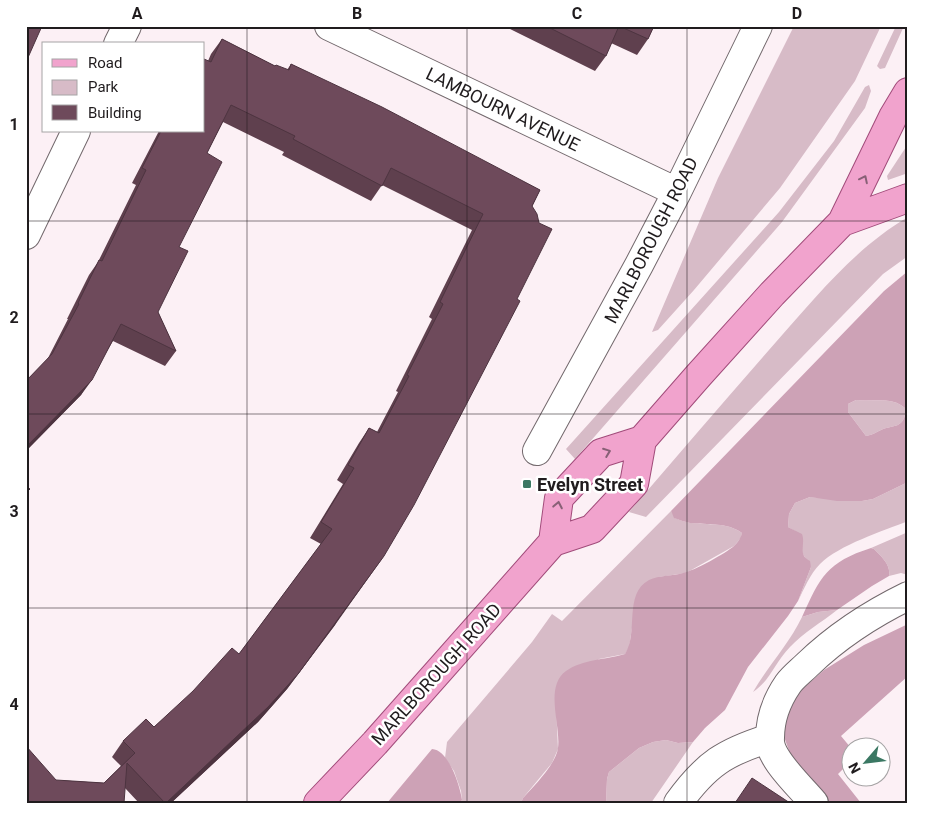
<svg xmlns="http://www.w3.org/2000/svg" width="934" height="829" font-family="Roboto,sans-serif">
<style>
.green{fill:#d7bbc7}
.forest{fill:#cda2b6;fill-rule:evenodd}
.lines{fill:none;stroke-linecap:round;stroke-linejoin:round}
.minor-casing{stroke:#72686c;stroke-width:30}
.major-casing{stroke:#a14b7a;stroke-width:30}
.minor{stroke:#fff;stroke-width:28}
.major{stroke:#f1a3cd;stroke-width:28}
.wall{fill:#5f404e}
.shaded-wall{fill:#4d3440}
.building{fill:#6e4a5b;stroke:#4d3440}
.oneway{stroke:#886076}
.grid{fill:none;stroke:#201c1e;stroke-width:1;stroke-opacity:0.55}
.poi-dot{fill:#3b7863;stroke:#fff;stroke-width:2}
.labels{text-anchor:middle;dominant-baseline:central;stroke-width:5;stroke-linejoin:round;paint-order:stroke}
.street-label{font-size:18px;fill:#201c1e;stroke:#fff}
.poi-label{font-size:18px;font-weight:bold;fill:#201c1e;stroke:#fff;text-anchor:start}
.neatline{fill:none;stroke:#201c1e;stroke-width:2}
.grid-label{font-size:16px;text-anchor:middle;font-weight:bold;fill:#201c1e}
</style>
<rect width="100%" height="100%" fill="#fcf0f5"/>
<path class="green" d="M794,26H881L855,81L780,188L694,290L658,330L652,332L718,178Z
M896,26H904L885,68L880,69L877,66Z
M869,85L871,91L865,108L782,222L575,459L566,449L779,212L834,141L865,87Z
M908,144V173L888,180L887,176Z
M908,217V256L883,274L646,517L629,512C678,455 727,398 776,342C816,297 855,248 908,217Z
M856,400C873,402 893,396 906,409C904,430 893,424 881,430C875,433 872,435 866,436L848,412V404Z
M908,482V521C883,531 839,545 820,564C810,574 804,589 798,601L811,567L801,551L802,544L795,531L788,527L789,514L795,503L810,497L862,501L873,499Z
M671,511L675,518C680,520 685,522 691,523C708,525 727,522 742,533L741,538L734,546L686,573L659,577L633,621L629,648L625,654L599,659L556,705L558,749L552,763L523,798L521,803H460L462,800L461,791L454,771L445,758L447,742L532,642L552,614L562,621Z
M908,532V575L901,573L889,576C891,565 882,557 874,549L871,548Z
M837,610C822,622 803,633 790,647C775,662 771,680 753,692C768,666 789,644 802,617L818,612Z
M666,740L678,743L693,742L651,803H606L607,779L609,772L639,748L653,742Z"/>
<path class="forest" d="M908,271V482L873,499L862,501H837L810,497L795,503L789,514L788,527L802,534C806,545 797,554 810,561L811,567L798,601L788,616L748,667L725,710L705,728L693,742L678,743L666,740L653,742L639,748L609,772L607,779L606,803H521L523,798C534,786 556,764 558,748C561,725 544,687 566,671C583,659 605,660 625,654C639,633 623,594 649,580C659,575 673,576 683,573C694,571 726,553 734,546C738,542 741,538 742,533C727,522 708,525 690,523C685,522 680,520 674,518L671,511L884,291ZM856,400C873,402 893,396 906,409C904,430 893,424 881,430C875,433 872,435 866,436L848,412V404Z
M871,548L874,549C882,557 891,565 889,576L872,586L837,610L818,612L802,617C820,577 827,562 871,548Z
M908,624V676L841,736L851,748V761L838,774L861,803H829L792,759L783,734L788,708L798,693L824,670L864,645Z
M432,749C449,750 460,786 462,800L460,803H387Z"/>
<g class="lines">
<g class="minor-casing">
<path id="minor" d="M329,26L677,192
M118,44L127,26
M26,235L76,131
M537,451L639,265L677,192L758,26
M770,738C768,758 801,787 814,803
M678,803C706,764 725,752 770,738C770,718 777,700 788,684C793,677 801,671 807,665C836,637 871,614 908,596"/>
</g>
<g class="major-casing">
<path id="major" d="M842,222L908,198
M553,542L559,498L601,453L642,440
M318,803L375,743L553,542L592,529L634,484L642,440L698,376L772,294L842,222L893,117L908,92"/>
</g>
<use href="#minor" class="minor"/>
<use href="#major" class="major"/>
</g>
<path class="wall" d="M504,26H654L648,39L637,55L611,43L606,56L595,71Z
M222,39L275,66L287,70L291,64L540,190L335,625L287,689L258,722L171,803H139L125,788L56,780L104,783L121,766L112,757L123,741L154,727L239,654L321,544L310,538L343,484L337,480L359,443L369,428L377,432L398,392L396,391L432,319L429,317L472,230L382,185L371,201L282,155L284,152L223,122L207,153L158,312L176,351L165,366L113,341L81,395L26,451V381L47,360L68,319H67L89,275L98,262L136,185L132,183L159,131H204L208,61L211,54Z"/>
<path class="shaded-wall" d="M92,380L81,395L26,451V447Z
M384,556L335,625L287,689L258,722L171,803H166Z"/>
<path class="building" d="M26,26H42L26,62Z
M546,26H619L606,56Z
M619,26H654L648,39Z
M222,39L275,66L276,65L289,70L291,64L382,107L540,190L532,206L537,214L539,223L552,229L517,299L520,301L414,505L384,556L298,674L268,707L166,803H165L127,763L124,803H26V746L56,780L104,783L135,753L123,741L146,719L154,727L193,691L232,648L239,654L332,529L321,522L354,468L348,465L369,428L379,433L409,376L407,375L443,304L440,302L483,214L391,168L382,186L293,139L295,136L231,105L207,153L222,162L179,247L188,251L158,312L176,351L121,324L92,380L26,447V381L52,354L79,304L78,303L99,260L102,261L146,170L142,168L161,131H204V59L211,62Z
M26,486L30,489L26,493Z
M752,778L790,803H735Z"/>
<defs><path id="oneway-chevron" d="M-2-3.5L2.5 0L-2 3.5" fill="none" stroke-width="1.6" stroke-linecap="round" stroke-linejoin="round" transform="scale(1.25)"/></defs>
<g class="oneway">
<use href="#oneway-chevron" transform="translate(864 179) rotate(-64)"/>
<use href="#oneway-chevron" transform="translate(607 452) rotate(-21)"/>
<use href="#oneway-chevron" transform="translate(558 505) rotate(-79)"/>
</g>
<path class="grid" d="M247,26V803M467,26V803M687,26V803M26,221H908M26,414H908M26,608H908"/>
<rect class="poi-dot" x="522" y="479" width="10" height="10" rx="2.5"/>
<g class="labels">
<g class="street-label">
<text transform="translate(503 109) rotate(26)">LAMBOURN AVENUE</text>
<text transform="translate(651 240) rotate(-63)">MARLBOROUGH ROAD</text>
<text transform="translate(436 674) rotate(-48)">MARLBOROUGH ROAD</text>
</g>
<g class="poi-label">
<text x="537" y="484">Evelyn Street</text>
</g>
</g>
<rect width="934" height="829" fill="none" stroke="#ffffff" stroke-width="55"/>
<rect x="42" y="42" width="162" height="90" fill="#ffffff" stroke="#a6a4a5"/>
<rect x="52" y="59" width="25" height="8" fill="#f1a3cd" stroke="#a6a4a5"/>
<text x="88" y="68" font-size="15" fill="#201c1e">Road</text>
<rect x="52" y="80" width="25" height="15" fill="#d7bbc7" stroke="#a6a4a5"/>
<text x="88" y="92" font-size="15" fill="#201c1e">Park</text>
<rect x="52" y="105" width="25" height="15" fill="#6e4a5b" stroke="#a6a4a5"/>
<text x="88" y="118" font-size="15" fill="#201c1e">Building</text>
<g transform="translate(866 762) rotate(242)"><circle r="24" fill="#ffffff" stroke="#a6a4a5"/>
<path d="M0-4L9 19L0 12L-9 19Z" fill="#3b7863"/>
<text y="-8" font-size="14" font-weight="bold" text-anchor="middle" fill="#201c1e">N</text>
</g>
<rect x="28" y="28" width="878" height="774" class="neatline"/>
<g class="grid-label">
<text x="137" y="19">A</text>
<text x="357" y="19">B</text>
<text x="577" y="19">C</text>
<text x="797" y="19">D</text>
<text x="14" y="130">1</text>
<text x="14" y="323">2</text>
<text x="14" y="517">3</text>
<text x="14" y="710">4</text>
</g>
</svg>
